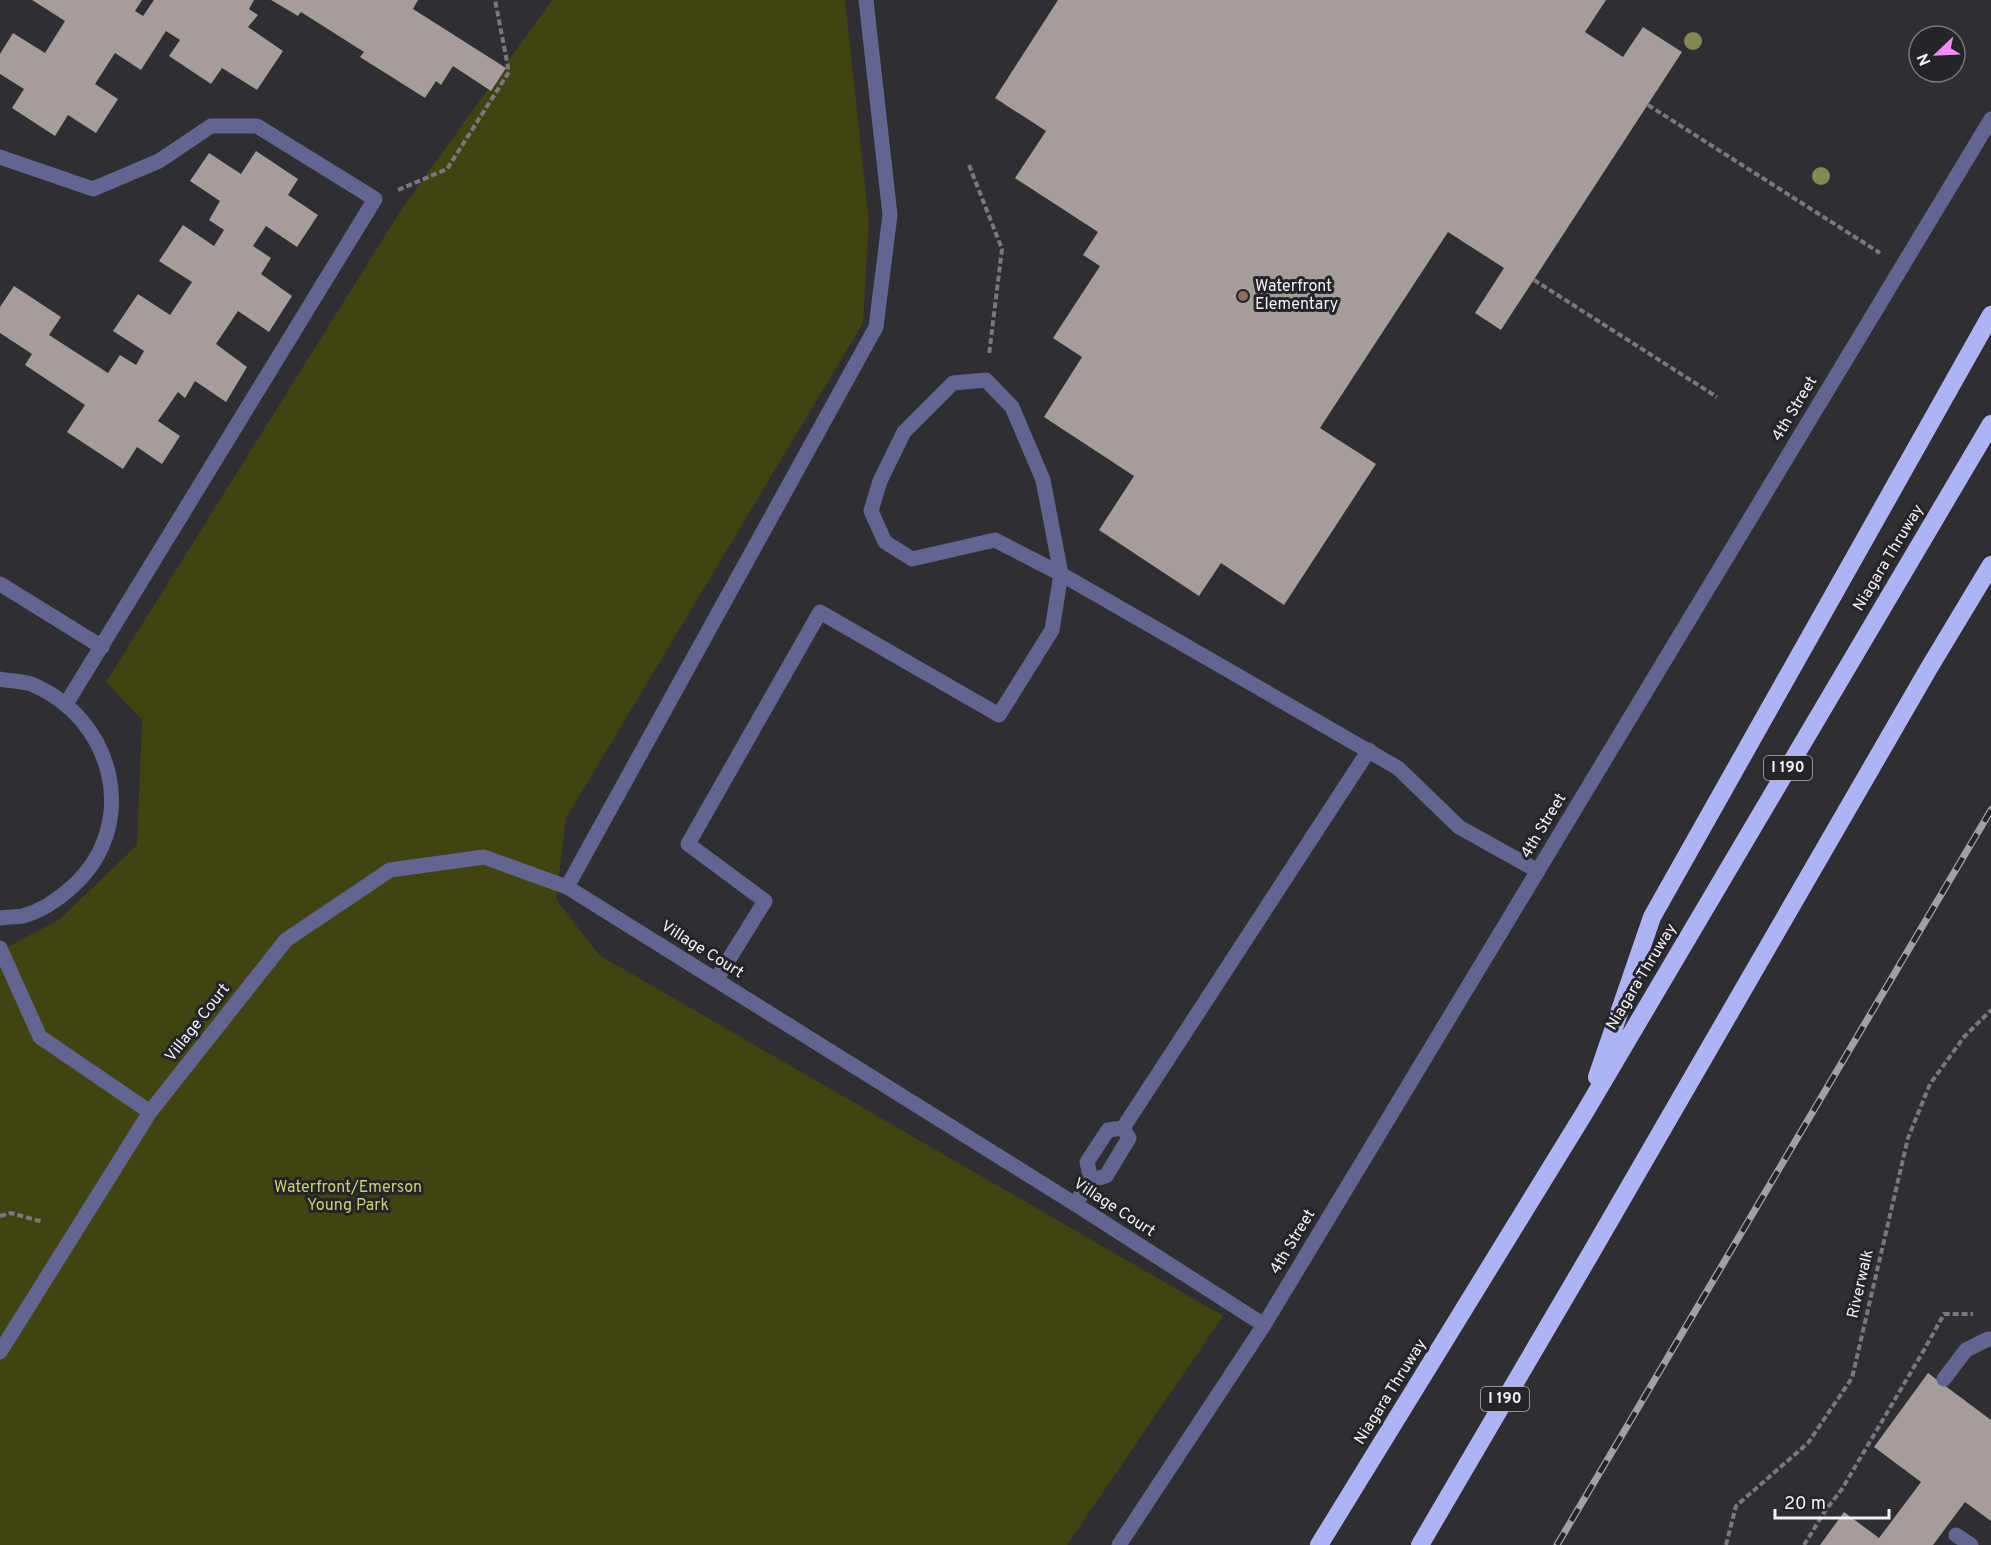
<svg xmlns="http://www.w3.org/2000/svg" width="1991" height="1545" font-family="Overpass,sans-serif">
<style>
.green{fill:#414412}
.building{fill:#a49d9a}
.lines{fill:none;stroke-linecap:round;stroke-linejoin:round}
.path{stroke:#79797d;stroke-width:4;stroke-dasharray:6 3;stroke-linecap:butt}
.lane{stroke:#616590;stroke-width:15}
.street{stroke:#616590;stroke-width:15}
.highway{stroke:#aeb4f3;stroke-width:18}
.rail-casing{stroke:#a1a1a5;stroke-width:7}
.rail{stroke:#242429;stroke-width:4.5;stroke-dasharray:14;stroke-linecap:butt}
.tree{fill:#838755}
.education-dot{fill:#8d6e63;stroke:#242429;stroke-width:2}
.labels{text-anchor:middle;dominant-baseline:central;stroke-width:6;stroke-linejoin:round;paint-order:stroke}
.shield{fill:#242429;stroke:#b4b4b8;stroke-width:1.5}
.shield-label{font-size:15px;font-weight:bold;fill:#f2f2f5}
.poi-label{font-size:16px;fill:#f2f2f5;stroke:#242429;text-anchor:start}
.street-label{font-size:16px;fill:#f2f2f5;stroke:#242429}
.park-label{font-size:16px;fill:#c8d070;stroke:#242429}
</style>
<rect width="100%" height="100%" fill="#2e2e33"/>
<path class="green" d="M552,0H845L869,222L863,323L566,818L556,899L599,955L1223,1316L1067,1545H0V951L60,919L137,845L142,720L106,682L401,210Z"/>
<path class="building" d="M32,0H142L135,11L143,16L154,0H254L249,9L258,15L248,27L283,51L257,90L222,68L211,84L169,56L180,40L166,31L141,70L115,53L95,84L118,99L96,133L68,115L55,136L12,108L24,89L0,74V54L13,33L45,53L65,21Z
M271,0H418L413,9L506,68L491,91L453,66L441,85L436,81L425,98L360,57L364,52L301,12L298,16Z
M1058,0H1606L1585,32L1623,57L1643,27L1682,52L1501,330L1475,313L1504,268L1448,232L1320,428L1376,464L1284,605L1221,563L1199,596L1099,530L1134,476L1044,417L1082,357L1053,338L1100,266L1083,255L1098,232L1015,178L1046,131L995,98Z
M256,151L298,179L288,195L318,215L297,247L266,226L253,246L271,258L261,274L292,296L269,332L238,311L216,344L247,367L226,402L195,381L185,398L178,392L158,421L180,436L162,464L137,447L123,469L67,432L85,405L25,365L32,354L0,333V307L14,286L61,317L49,335L108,373L120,355L136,365L144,351L113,331L138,294L170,315L192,282L159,261L183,225L214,246L224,230L209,220L220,201L190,181L209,153L241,174Z
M1928,1373L1991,1420V1521L1965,1502L1933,1545H1820L1844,1512L1879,1538L1921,1482L1874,1447Z"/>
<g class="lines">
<path class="path" d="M1648,105L1880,253
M969,165L1002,249L989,355
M398,190L447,169L509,72L495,0
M1534,280L1717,397
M0,1216L11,1213L43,1222
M1726,1545L1736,1506L1808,1443L1852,1378L1908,1138L1930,1084L1964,1037L1991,1010
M1804,1545L1825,1511L1842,1489L1924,1350L1944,1314H1973"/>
<path class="lane" d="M0,157L93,189L159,161L211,126H257L375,199L66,704
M0,584L102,647
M567,887L876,327L890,215L866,0
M716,980L765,901L688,844L820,612L999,715L1052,630L1061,574L995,540L912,559L885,542L871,511L880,481L904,432L953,383L986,380L1012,407L1043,480L1061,574L1398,768L1459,827L1538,871
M1091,1180L1087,1162L1108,1130L1123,1128L1369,750
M1075,1204L1091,1180L1106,1176L1129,1138L1123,1128
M1944,1379L1966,1350L1988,1339H1991
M1956,1535L1971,1545"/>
<path class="street" d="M0,679C10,681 22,681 31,684C114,718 141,824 73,886C60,898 41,911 23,916C15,917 7,917 0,918
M0,948L40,1037L150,1112
M0,1352L150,1112L286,940L390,870L484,857L567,887L1075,1204L1264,1325
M1119,1545L1264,1325L1991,119"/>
<path class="highway" d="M1597,1077L1652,917L1991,315
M1319,1545L1585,1112L1991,424
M1420,1545L1591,1253L1929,668L1991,565"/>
<g class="rail-casing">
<path id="rail" d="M1557,1545L1991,810"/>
</g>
<use href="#rail" class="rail"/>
</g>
<g class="tree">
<circle cx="1693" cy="41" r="9"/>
<circle cx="1821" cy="176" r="9"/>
</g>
<circle class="education-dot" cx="1243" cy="296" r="6"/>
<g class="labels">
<g class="shield">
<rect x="1764" y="756" width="48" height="24" rx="4.5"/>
<rect x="1481" y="1387" width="48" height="24" rx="4.5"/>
</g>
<g class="shield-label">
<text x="1788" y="768">I 190</text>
<text x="1505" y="1399">I 190</text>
</g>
<g class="poi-label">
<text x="1255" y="287">Waterfront<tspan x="1255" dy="18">Elementary</tspan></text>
</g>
<g class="street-label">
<text transform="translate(1795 409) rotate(-59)">4th Street</text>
<text transform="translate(1889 558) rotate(-59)">Niagara Thruway</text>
<text transform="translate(1544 826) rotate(-59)">4th Street</text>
<text transform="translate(702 950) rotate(32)">Village Court</text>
<text transform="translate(1642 977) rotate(-59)">Niagara Thruway</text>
<text transform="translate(198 1023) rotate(-52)">Village Court</text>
<text transform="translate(1114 1208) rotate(33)">Village Court</text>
<text transform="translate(1293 1242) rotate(-59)">4th Street</text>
<text transform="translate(1861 1284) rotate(-77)">Riverwalk</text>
<text transform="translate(1391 1392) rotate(-58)">Niagara Thruway</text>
</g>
<g class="park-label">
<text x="348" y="1188">Waterfront/Emerson<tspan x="348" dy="18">Young Park</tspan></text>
</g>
</g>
<g transform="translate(1937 54) rotate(247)"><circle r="28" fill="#242429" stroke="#76767b" stroke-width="1.5"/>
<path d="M0-4.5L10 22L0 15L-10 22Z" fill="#f18bf5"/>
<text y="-9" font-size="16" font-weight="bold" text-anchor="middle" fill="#f2f2f5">N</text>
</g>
<path d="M1775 1509v9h114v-9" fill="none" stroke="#f2f2f5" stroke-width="3"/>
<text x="1784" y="1509" font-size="18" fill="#f2f2f5" stroke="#242429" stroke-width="4.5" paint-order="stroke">20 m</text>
</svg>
